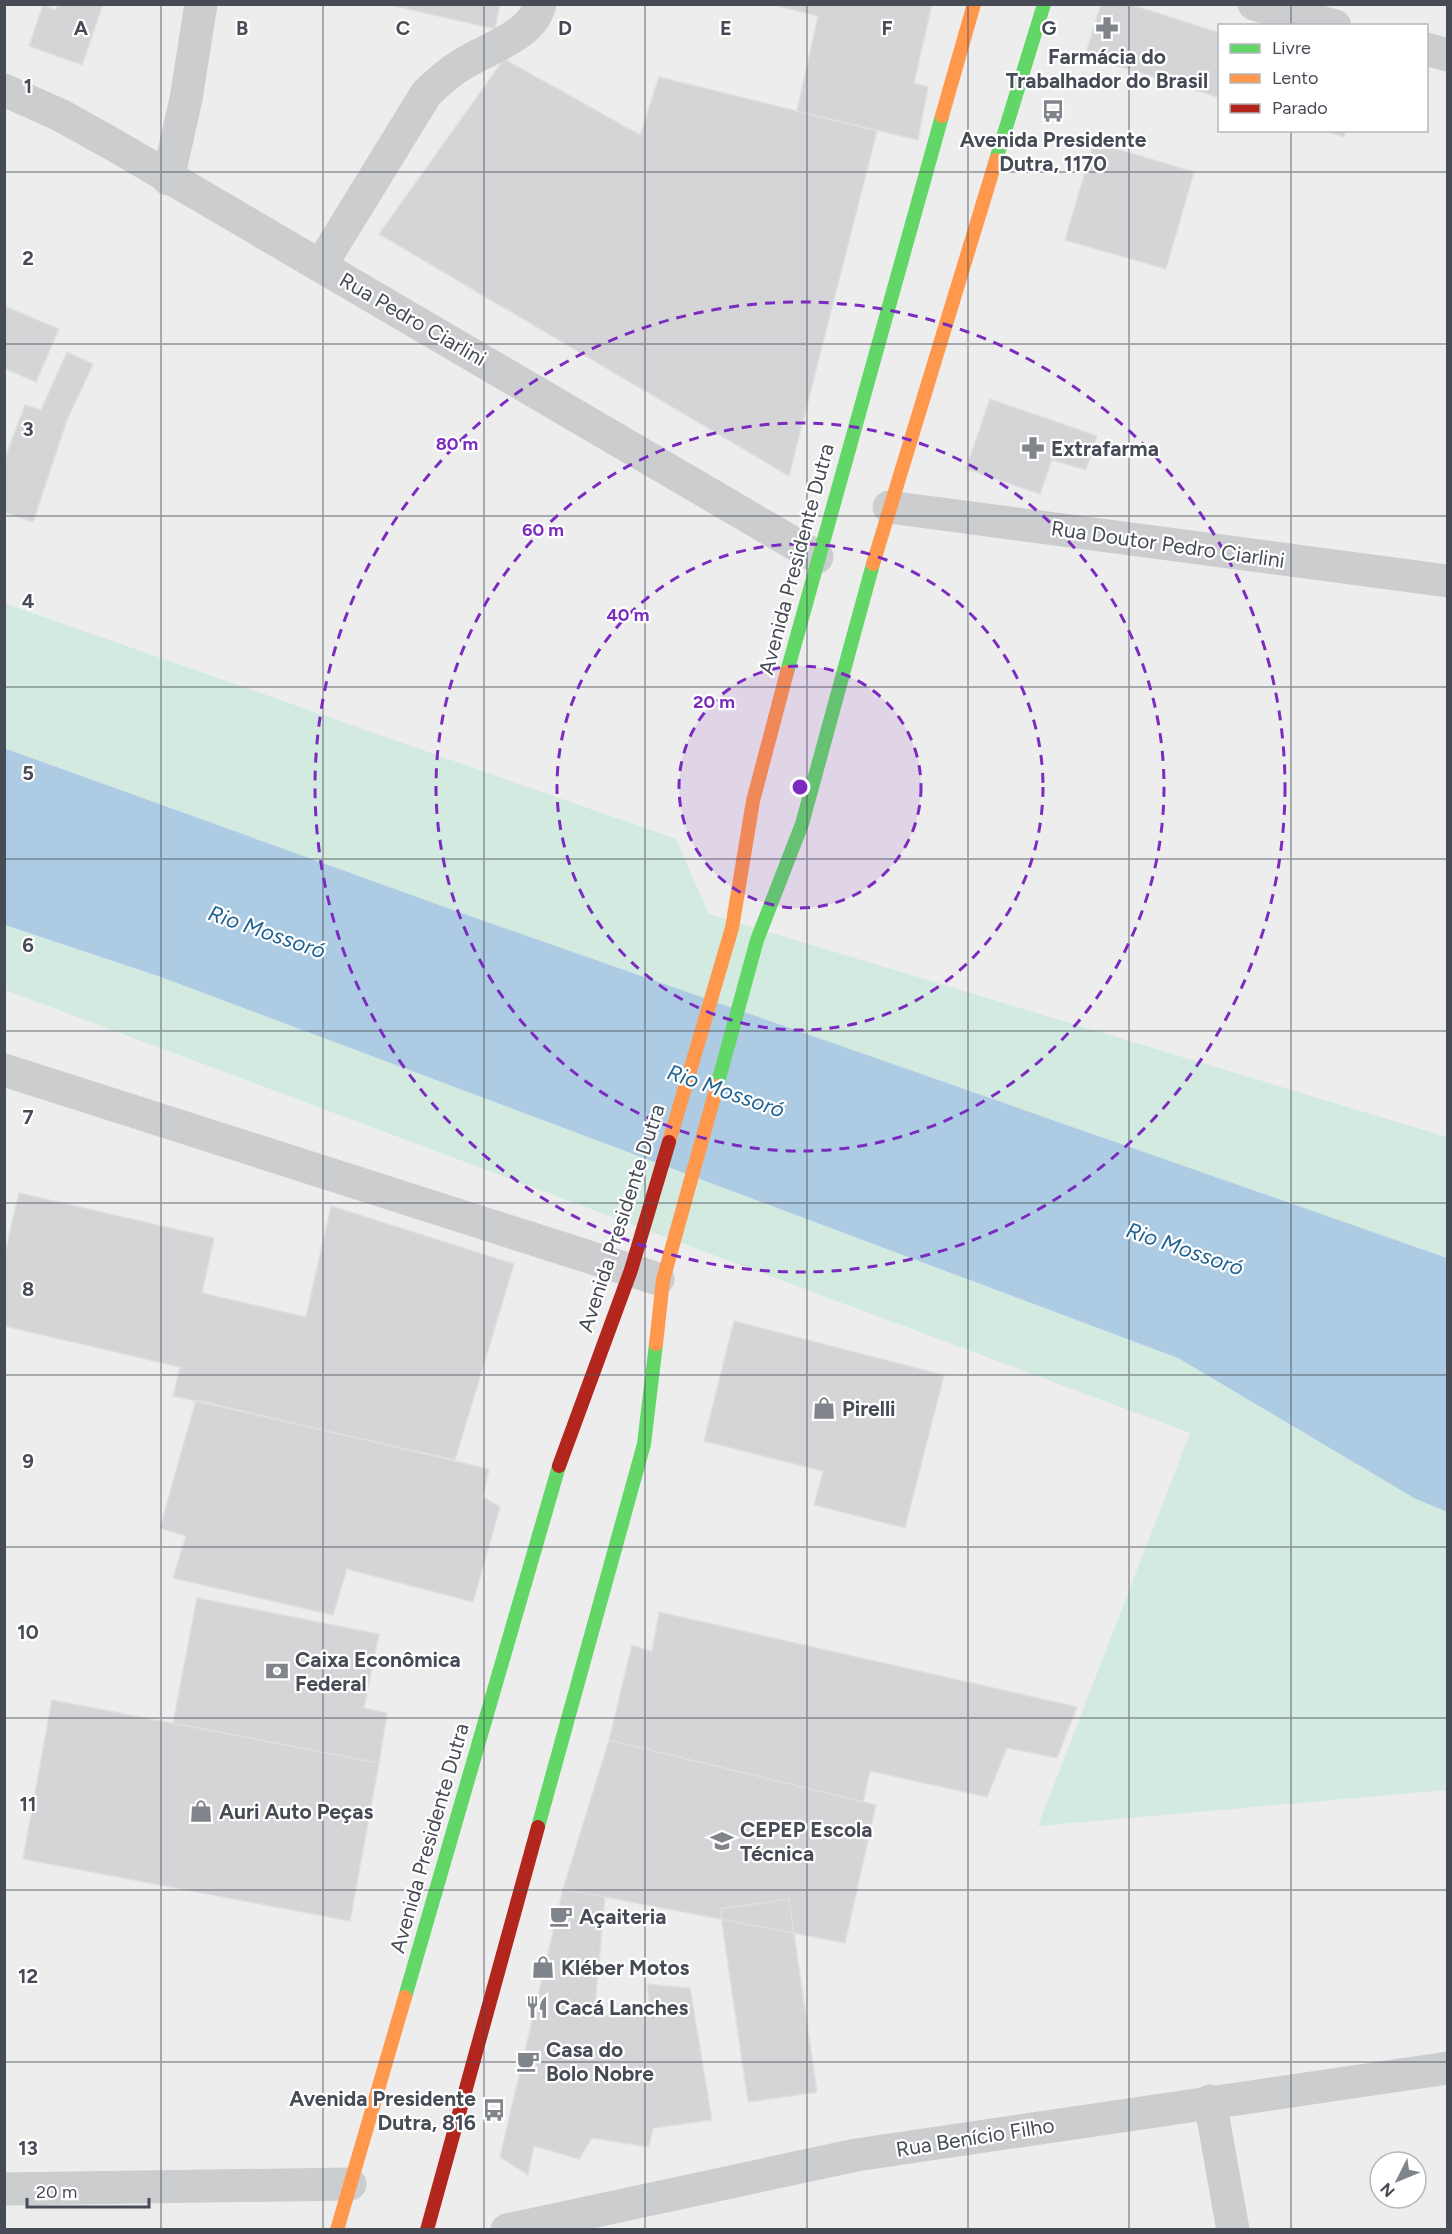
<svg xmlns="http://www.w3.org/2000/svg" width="1452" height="2234" font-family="Figtree,sans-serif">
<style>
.green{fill:#d3eae1}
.water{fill:#adcce3}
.building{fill:#d5d5d7;stroke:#dedfe0;stroke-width:1.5}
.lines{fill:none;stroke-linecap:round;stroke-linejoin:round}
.street{stroke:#cbcdcf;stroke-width:33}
.fast{stroke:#63d668;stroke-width:14}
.slow{stroke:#ff974d;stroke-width:14}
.jam{stroke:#b3261e;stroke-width:14}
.grid{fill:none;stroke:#464b56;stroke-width:1.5;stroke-opacity:0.55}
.ring{fill:none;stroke:#7b2cbf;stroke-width:3;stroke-dasharray:10 8}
.labels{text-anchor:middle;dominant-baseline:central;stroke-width:4.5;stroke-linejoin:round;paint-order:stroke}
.poi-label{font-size:21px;font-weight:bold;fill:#464b56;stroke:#fff;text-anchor:start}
.street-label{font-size:21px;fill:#464b56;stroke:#fff}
.water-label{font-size:22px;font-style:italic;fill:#1e6192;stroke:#fff}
.grid-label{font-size:20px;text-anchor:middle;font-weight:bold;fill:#464b56;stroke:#fff;stroke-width:4.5;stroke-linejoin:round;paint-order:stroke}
.centre{fill:#7b2cbf;stroke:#fff;stroke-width:3}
.ring-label{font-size:18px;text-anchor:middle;font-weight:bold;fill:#7b2cbf;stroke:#fff;stroke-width:4.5;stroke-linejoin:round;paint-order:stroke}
</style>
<rect width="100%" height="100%" fill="#ededed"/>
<path class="green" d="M4,603L676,839L709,914L1447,1137V1258L470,916L5,748Z
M5,925L158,976L1178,1358L1414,1498L1447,1512V1790L1038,1826L1190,1433L5,990Z"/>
<path class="water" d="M4,748L470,916L1447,1258V1512L1414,1498L1178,1358L158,976L5,925Z"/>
<path class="building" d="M58,4H103L82,65L29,46L43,5L56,10Z
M386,4H500L495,29Z
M769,4H932L914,83L928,87L918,140L797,111L818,16Z
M1101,4H1129L1220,33V98L1085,56Z
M504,59L640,135L659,77L877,131L789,476L379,234Z
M1322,130H1346L1344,137Z
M1094,142L1194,172L1166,269L1065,240Z
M4,306L59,329L36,382L4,368Z
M67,352L93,364L67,420L33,522L4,512V461L25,405L41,410Z
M990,399L1097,436L1086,470L1052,460L1040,494L966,469Z
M19,1193L214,1238L202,1293L306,1317L331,1206L514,1264L455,1460L173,1396L180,1367L4,1326V1257Z
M734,1321L944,1375L905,1528L814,1505L823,1471L704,1441Z
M196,1400L489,1469L483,1497L500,1507L473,1602L347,1569L333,1615L173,1578L186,1536L160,1528Z
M197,1598L379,1634L364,1708L387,1713L379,1763L173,1723Z
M659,1612L1077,1707L1057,1758L1007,1748L987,1797L870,1771L863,1802L609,1740L632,1645L652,1652Z
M52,1700L379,1763L350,1921L23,1859Z
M609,1740L876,1805L845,1943L563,1889Z
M563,1889L605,1897L594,2017L650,2010L647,1984L690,1988L712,2120L653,2128L649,2147L592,2138L579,2159L534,2146L528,2175L500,2157Z
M789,1899L817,2092L748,2102L720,1909Z"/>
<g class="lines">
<path class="street" d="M1254,4L1335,26
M1426,49L1448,55
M4,90L60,115L114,145L817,557
M168,179L186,99L201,4
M321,265L426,94C438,82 449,72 463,64C487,48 532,37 540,4
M889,507L1448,581
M4,1070L658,1279
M1210,2101L1233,2230
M4,2189L350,2184
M507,2230L856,2155L1448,2068"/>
<path class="fast" d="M996,160L1044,4
M787,672L942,116
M717,1086L757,940L802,824L873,564
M538,1827L644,1444L656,1344
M405,1997L559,1466"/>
<path class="slow" d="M942,116L974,4
M873,564L996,160
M669,1142L732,928L753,801L787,672
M656,1344L663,1280L717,1086
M337,2230L405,1997"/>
<path class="jam" d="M559,1466L631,1270L669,1142
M427,2230L538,1827"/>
</g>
<path class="grid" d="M161,4V2230M323,4V2230M484,4V2230M645,4V2230M807,4V2230M968,4V2230M1129,4V2230M1291,4V26M1291,130V2230M4,172H1448M4,344H1448M4,516H1448M4,687H1448M4,859H1448M4,1031H1448M4,1203H1448M4,1375H1448M4,1547H1448M4,1718H1448M4,1890H1448M4,2062H1448"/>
<circle cx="800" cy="787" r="121" fill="#7b2cbf" fill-opacity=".12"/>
<g class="ring">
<circle cx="800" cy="787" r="121"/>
<circle cx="800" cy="787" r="243"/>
<circle cx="800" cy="787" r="364"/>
<circle cx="800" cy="787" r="485"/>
</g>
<defs>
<g id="pharmacy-bare" transform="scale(1.8)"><path d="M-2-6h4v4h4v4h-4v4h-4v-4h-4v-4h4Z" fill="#80848b" stroke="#fff" stroke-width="2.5" paint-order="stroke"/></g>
<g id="bus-bare" transform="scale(1.8)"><path d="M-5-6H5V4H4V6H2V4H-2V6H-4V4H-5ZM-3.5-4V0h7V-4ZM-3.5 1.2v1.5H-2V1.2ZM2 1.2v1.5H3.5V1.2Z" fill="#80848b" stroke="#fff" stroke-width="2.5" paint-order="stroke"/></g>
<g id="shop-bare" transform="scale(1.8)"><path d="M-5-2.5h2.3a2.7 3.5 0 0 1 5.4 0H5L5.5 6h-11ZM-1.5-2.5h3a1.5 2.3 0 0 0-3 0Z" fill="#80848b" stroke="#fff" stroke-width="2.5" paint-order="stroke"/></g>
<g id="bank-bare" transform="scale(1.8)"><path d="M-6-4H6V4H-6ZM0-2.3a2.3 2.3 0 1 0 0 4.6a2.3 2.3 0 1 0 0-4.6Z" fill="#80848b" stroke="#fff" stroke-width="2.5" paint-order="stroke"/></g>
<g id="school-bare" transform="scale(1.8)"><path d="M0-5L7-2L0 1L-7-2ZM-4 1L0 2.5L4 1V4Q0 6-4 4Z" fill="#80848b" stroke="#fff" stroke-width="2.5" paint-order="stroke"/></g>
<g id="cafe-bare" transform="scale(1.8)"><path d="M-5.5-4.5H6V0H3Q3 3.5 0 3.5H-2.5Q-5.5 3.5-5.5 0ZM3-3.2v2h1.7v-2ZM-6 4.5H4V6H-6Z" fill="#80848b" stroke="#fff" stroke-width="2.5" paint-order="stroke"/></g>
<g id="restaurant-bare" transform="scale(1.8)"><path d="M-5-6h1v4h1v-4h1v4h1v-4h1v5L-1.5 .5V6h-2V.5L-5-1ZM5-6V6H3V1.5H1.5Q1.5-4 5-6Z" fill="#80848b" stroke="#fff" stroke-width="2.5" paint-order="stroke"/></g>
</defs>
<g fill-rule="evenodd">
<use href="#pharmacy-bare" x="1107" y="28"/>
<use href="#bus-bare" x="1053" y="111"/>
<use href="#pharmacy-bare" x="1033" y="448"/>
<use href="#shop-bare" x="824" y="1408"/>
<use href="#bank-bare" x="277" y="1671"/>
<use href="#shop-bare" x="201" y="1811"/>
<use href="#school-bare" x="722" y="1841"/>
<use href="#cafe-bare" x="561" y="1916"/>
<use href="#shop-bare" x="543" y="1967"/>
<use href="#restaurant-bare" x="537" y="2007"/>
<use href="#cafe-bare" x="528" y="2061"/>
<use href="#bus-bare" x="494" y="2110"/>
</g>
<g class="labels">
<g class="poi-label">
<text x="1107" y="56" text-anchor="middle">Farmácia do<tspan x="1107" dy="24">Trabalhador do Brasil</tspan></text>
<text x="1053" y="139" text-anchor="middle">Avenida Presidente<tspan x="1053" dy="24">Dutra, 1170</tspan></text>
<text x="1051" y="448">Extrafarma</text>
<text x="842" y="1408">Pirelli</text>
<text x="295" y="1659">Caixa Econômica<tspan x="295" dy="24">Federal</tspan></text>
<text x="219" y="1811">Auri Auto Peças</text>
<text x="740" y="1829">CEPEP Escola<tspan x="740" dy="24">Técnica</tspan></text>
<text x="579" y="1916">Açaiteria</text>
<text x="561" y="1967">Kléber Motos</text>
<text x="555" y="2007">Cacá Lanches</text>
<text x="546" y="2049">Casa do<tspan x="546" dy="24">Bolo Nobre</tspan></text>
<text x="476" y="2098" text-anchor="end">Avenida Presidente<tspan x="476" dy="24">Dutra, 816</tspan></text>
</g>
<g class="street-label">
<text transform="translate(413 319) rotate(30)">Rua Pedro Ciarlini</text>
<text transform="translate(1168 544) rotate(8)">Rua Doutor Pedro Ciarlini</text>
<text transform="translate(796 559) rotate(-75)">Avenida Presidente Dutra</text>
<text transform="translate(621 1218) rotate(-72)">Avenida Presidente Dutra</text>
<text transform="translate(429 1838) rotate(-74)">Avenida Presidente Dutra</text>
<text transform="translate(975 2137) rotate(-9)">Rua Benício Filho</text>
</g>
<g class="water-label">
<text transform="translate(267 932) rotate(19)">Rio Mossoró</text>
<text transform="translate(726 1091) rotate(19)">Rio Mossoró</text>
<text transform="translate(1185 1249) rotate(19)">Rio Mossoró</text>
</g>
</g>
<g class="grid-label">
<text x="81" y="35">A</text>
<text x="242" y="35">B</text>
<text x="403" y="35">C</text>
<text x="565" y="35">D</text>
<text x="726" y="35">E</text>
<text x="887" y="35">F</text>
<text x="1049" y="35">G</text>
<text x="28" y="93">1</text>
<text x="28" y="265">2</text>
<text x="28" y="436">3</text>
<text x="28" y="608">4</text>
<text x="28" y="780">5</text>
<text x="28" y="952">6</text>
<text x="28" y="1124">7</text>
<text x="28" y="1296">8</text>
<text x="28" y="1468">9</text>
<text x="28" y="1639">10</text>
<text x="28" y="1811">11</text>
<text x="28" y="1983">12</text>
<text x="28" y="2155">13</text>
</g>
<circle cx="800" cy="787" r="9" class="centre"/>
<g class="ring-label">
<text x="457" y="450">80 m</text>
<text x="543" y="536">60 m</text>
<text x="628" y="621">40 m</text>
<text x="714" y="708">20 m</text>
</g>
<rect width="1452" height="2234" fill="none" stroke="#464b56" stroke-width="12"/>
<rect x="1218" y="24" width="210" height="108" fill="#ffffff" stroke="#b5b7bb" stroke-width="1.5"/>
<rect x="1230" y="44" width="30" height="9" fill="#63d668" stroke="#b5b7bb" stroke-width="1.5"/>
<text x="1272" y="54" font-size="18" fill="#464b56">Livre</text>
<rect x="1230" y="74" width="30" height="9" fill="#ff974d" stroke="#b5b7bb" stroke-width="1.5"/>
<text x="1272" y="84" font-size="18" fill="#464b56">Lento</text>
<rect x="1230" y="104" width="30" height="9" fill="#b3261e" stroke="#b5b7bb" stroke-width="1.5"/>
<text x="1272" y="114" font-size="18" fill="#464b56">Parado</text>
<g transform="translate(1398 2180) rotate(227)"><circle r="28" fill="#ffffff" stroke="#b5b7bb" stroke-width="1.5"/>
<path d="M0-4.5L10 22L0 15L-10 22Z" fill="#80848b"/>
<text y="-9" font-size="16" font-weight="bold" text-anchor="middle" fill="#464b56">N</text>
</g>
<path d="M27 2198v9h122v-9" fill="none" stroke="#464b56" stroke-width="3"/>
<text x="36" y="2198" font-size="18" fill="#464b56" stroke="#ffffff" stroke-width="4.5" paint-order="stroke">20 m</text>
</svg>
